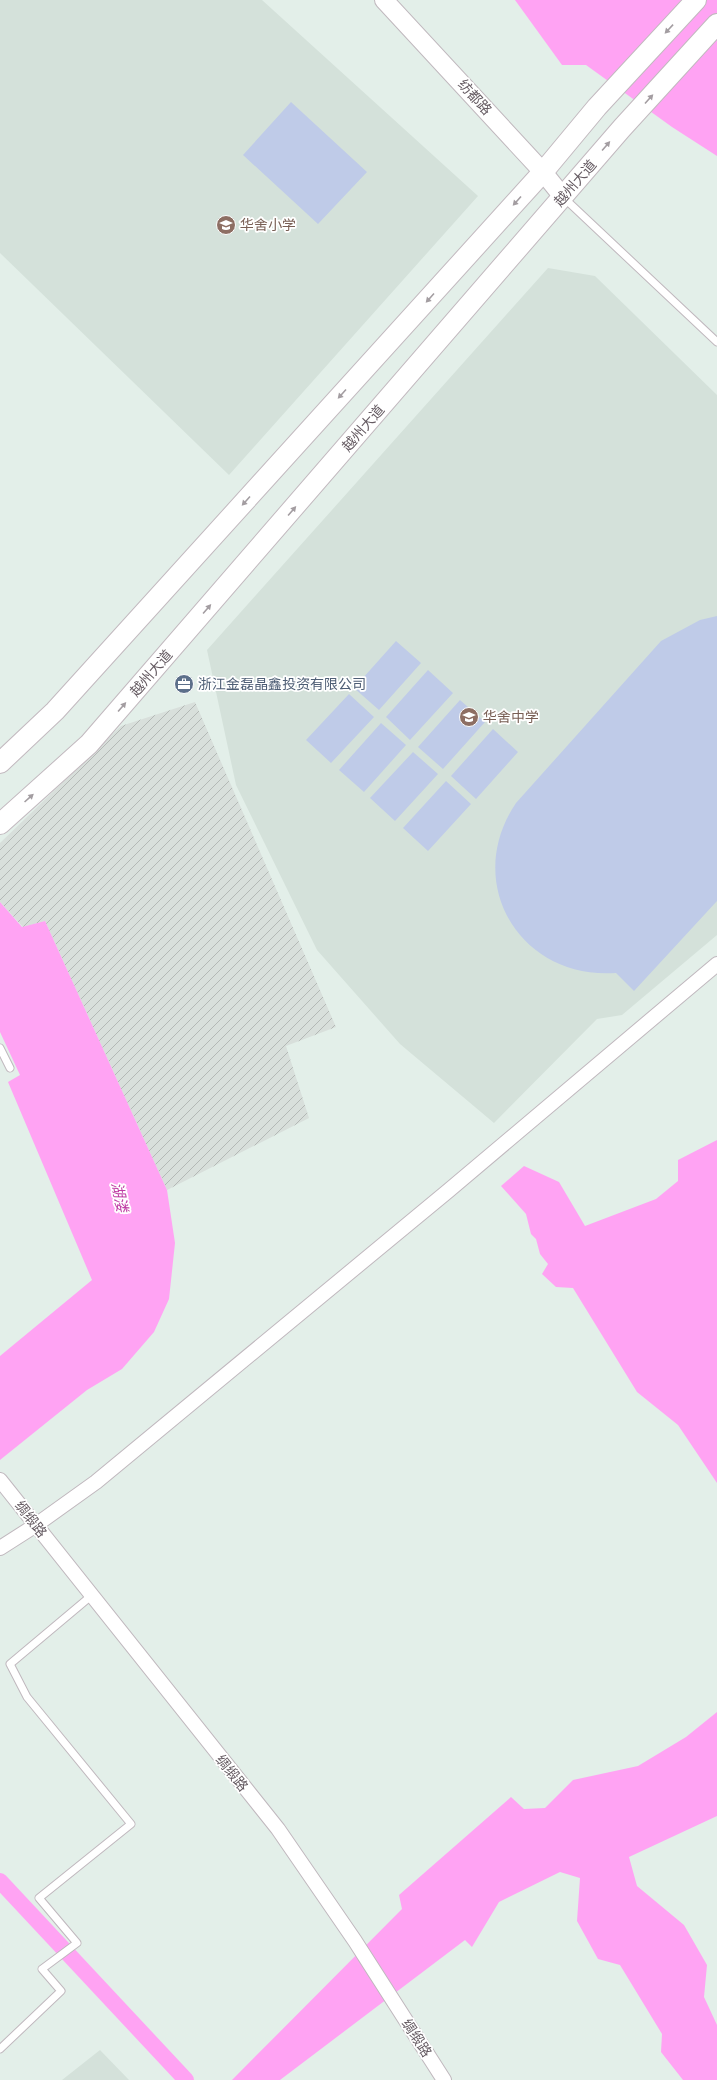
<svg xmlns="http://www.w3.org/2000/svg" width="717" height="2080" font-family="Arial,'Noto Sans SC',sans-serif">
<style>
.industrial{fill:url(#industrial-furrows)}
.education{fill:#d4e1da}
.pitch{fill:#bfcbe8}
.water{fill:#ffa3f3}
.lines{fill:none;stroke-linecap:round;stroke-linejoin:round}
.canal{stroke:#ffa3f3;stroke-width:16}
.service-casing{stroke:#c0b8be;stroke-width:9}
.minor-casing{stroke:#c0b8be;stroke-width:16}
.tertiary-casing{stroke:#c0b8be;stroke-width:20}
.secondary-casing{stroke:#c2b9bf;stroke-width:22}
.service{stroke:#fff;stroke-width:7}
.minor{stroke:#fff;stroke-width:14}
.tertiary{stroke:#fff;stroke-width:18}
.secondary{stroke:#fff;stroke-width:20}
.oneway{fill:#a39da1}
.labels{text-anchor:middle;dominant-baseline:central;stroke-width:3.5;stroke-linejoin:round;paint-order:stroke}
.street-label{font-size:14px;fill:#655b62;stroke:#fff}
.education-label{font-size:14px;fill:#785e54;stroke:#fff;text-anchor:start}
.service-label{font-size:14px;fill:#4e5e75;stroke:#fff;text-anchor:start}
.water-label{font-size:15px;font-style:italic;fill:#bf3ea4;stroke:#fff}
</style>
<defs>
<pattern id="industrial-furrows" width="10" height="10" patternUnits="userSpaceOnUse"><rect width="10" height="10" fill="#d8dfdb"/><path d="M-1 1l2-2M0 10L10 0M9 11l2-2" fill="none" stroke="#b3b8b5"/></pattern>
</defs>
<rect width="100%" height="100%" fill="#e3efe9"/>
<path class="industrial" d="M195,702L336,1027L286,1046L309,1118L167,1190L45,921L23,927L0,902V843L121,726Z"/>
<path class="education" d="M0,0H262L478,196L229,475L0,253Z
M548,268L595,276L717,395V935L622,1015L597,1019L494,1123L400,1044L317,950L236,785L207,650Z
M100,2050L129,2080H62Z"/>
<path class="pitch" d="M291,102L367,172L318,224L243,155Z
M717,616V901L634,991L616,973C520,980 462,883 516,803L661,641L700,620Z
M396,641L421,663L379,710L354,688Z
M428,670L453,693L410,740L386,717Z
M349,694L374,717L331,763L306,740Z
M460,700L485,722L443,769L418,747Z
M381,723L406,745L364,792L339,770Z
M493,729L518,752L476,799L451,776Z
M413,752L438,774L395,821L370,798Z
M446,781L471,804L428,851L403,828Z"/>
<path class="water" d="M515,0H717V156L672,127L586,65H562Z
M0,902L22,927L45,921L167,1190L175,1243L169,1299L154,1332L122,1369L87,1390L0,1460V1356L92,1280L8,1082L20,1075L0,1032Z
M717,1140V1483L678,1425L637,1392L573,1288L556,1287L542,1274L548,1264L540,1254L536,1239L531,1234L526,1214L501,1186L524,1166L559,1182L585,1226L656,1199L678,1181V1160Z
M717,1712V1816L629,1857L637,1886L684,1925L707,1965L704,1997L717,2025V2080H683L661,2052L662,2034L620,1965L598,1959L577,1921L580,1878L560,1872L499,1902L472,1947L465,1940L280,2080H232L402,1909L399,1895L511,1797L524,1809L545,1808L573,1780L638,1766L686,1737Z"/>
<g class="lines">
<path class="canal" d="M0,1881L186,2080"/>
<g class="service-casing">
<path id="service" d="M563,197L717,342
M0,1048L10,1068
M0,2049L61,1991L42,1969L77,1943L39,1898L131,1824L27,1697L10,1664L91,1596"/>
</g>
<g class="minor-casing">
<path id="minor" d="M0,1480L278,1829L355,1941L444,2080
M0,1548L36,1525L96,1482L448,1191L717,964"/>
</g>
<g class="tertiary-casing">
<path id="tertiary" d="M384,0L543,172L563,197"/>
</g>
<g class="secondary-casing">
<path id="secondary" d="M0,763L55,711L543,172L597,107L696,0
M0,824L89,744L622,128L717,24"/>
</g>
<use href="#service" class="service"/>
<use href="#minor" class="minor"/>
<use href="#tertiary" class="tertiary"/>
<use href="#secondary" class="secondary"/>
</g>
<defs><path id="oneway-solid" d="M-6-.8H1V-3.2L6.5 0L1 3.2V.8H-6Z"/></defs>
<g class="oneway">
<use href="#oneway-solid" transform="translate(669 29) rotate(133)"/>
<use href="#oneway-solid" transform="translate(649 99) rotate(-48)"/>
<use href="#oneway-solid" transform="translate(606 146) rotate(-49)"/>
<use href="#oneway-solid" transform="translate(517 201) rotate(132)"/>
<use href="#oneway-solid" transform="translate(430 298) rotate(132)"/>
<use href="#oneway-solid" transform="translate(342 394) rotate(132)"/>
<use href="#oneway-solid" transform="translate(246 501) rotate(132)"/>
<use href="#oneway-solid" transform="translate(292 511) rotate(-49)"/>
<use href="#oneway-solid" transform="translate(207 609) rotate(-49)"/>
<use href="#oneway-solid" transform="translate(122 707) rotate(-49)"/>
<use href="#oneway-solid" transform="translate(29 798) rotate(-42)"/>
</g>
<defs>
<g id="school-disc" transform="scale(1)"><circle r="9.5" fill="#8d6e63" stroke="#fff"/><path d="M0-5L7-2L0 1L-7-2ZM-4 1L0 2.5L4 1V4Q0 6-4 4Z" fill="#fff"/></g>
<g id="office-disc" transform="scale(1)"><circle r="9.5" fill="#5c6f8a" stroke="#fff"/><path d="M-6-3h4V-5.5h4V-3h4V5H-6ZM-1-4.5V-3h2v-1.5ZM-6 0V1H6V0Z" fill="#fff"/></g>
</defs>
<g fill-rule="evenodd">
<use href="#school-disc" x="226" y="225"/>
<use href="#office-disc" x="184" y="684"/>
<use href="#school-disc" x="469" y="717"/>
</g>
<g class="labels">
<g class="street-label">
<text transform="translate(475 97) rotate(48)">纺都路</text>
<text transform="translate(575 183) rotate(-49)">越州大道</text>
<text transform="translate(363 428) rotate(-49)">越州大道</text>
<text transform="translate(151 673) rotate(-49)">越州大道</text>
<text transform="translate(31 1519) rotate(52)">绸缎路</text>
<text transform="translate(232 1773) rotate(51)">绸缎路</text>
<text transform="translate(417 2038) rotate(57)">绸缎路</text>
</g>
<g class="education-label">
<text x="240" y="225">华舍小学</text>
<text x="483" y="717">华舍中学</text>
</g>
<g class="service-label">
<text x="198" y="684">浙江金磊晶鑫投资有限公司</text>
</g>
<g class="water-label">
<text transform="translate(120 1197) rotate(78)">湖溇</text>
</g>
</g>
</svg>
